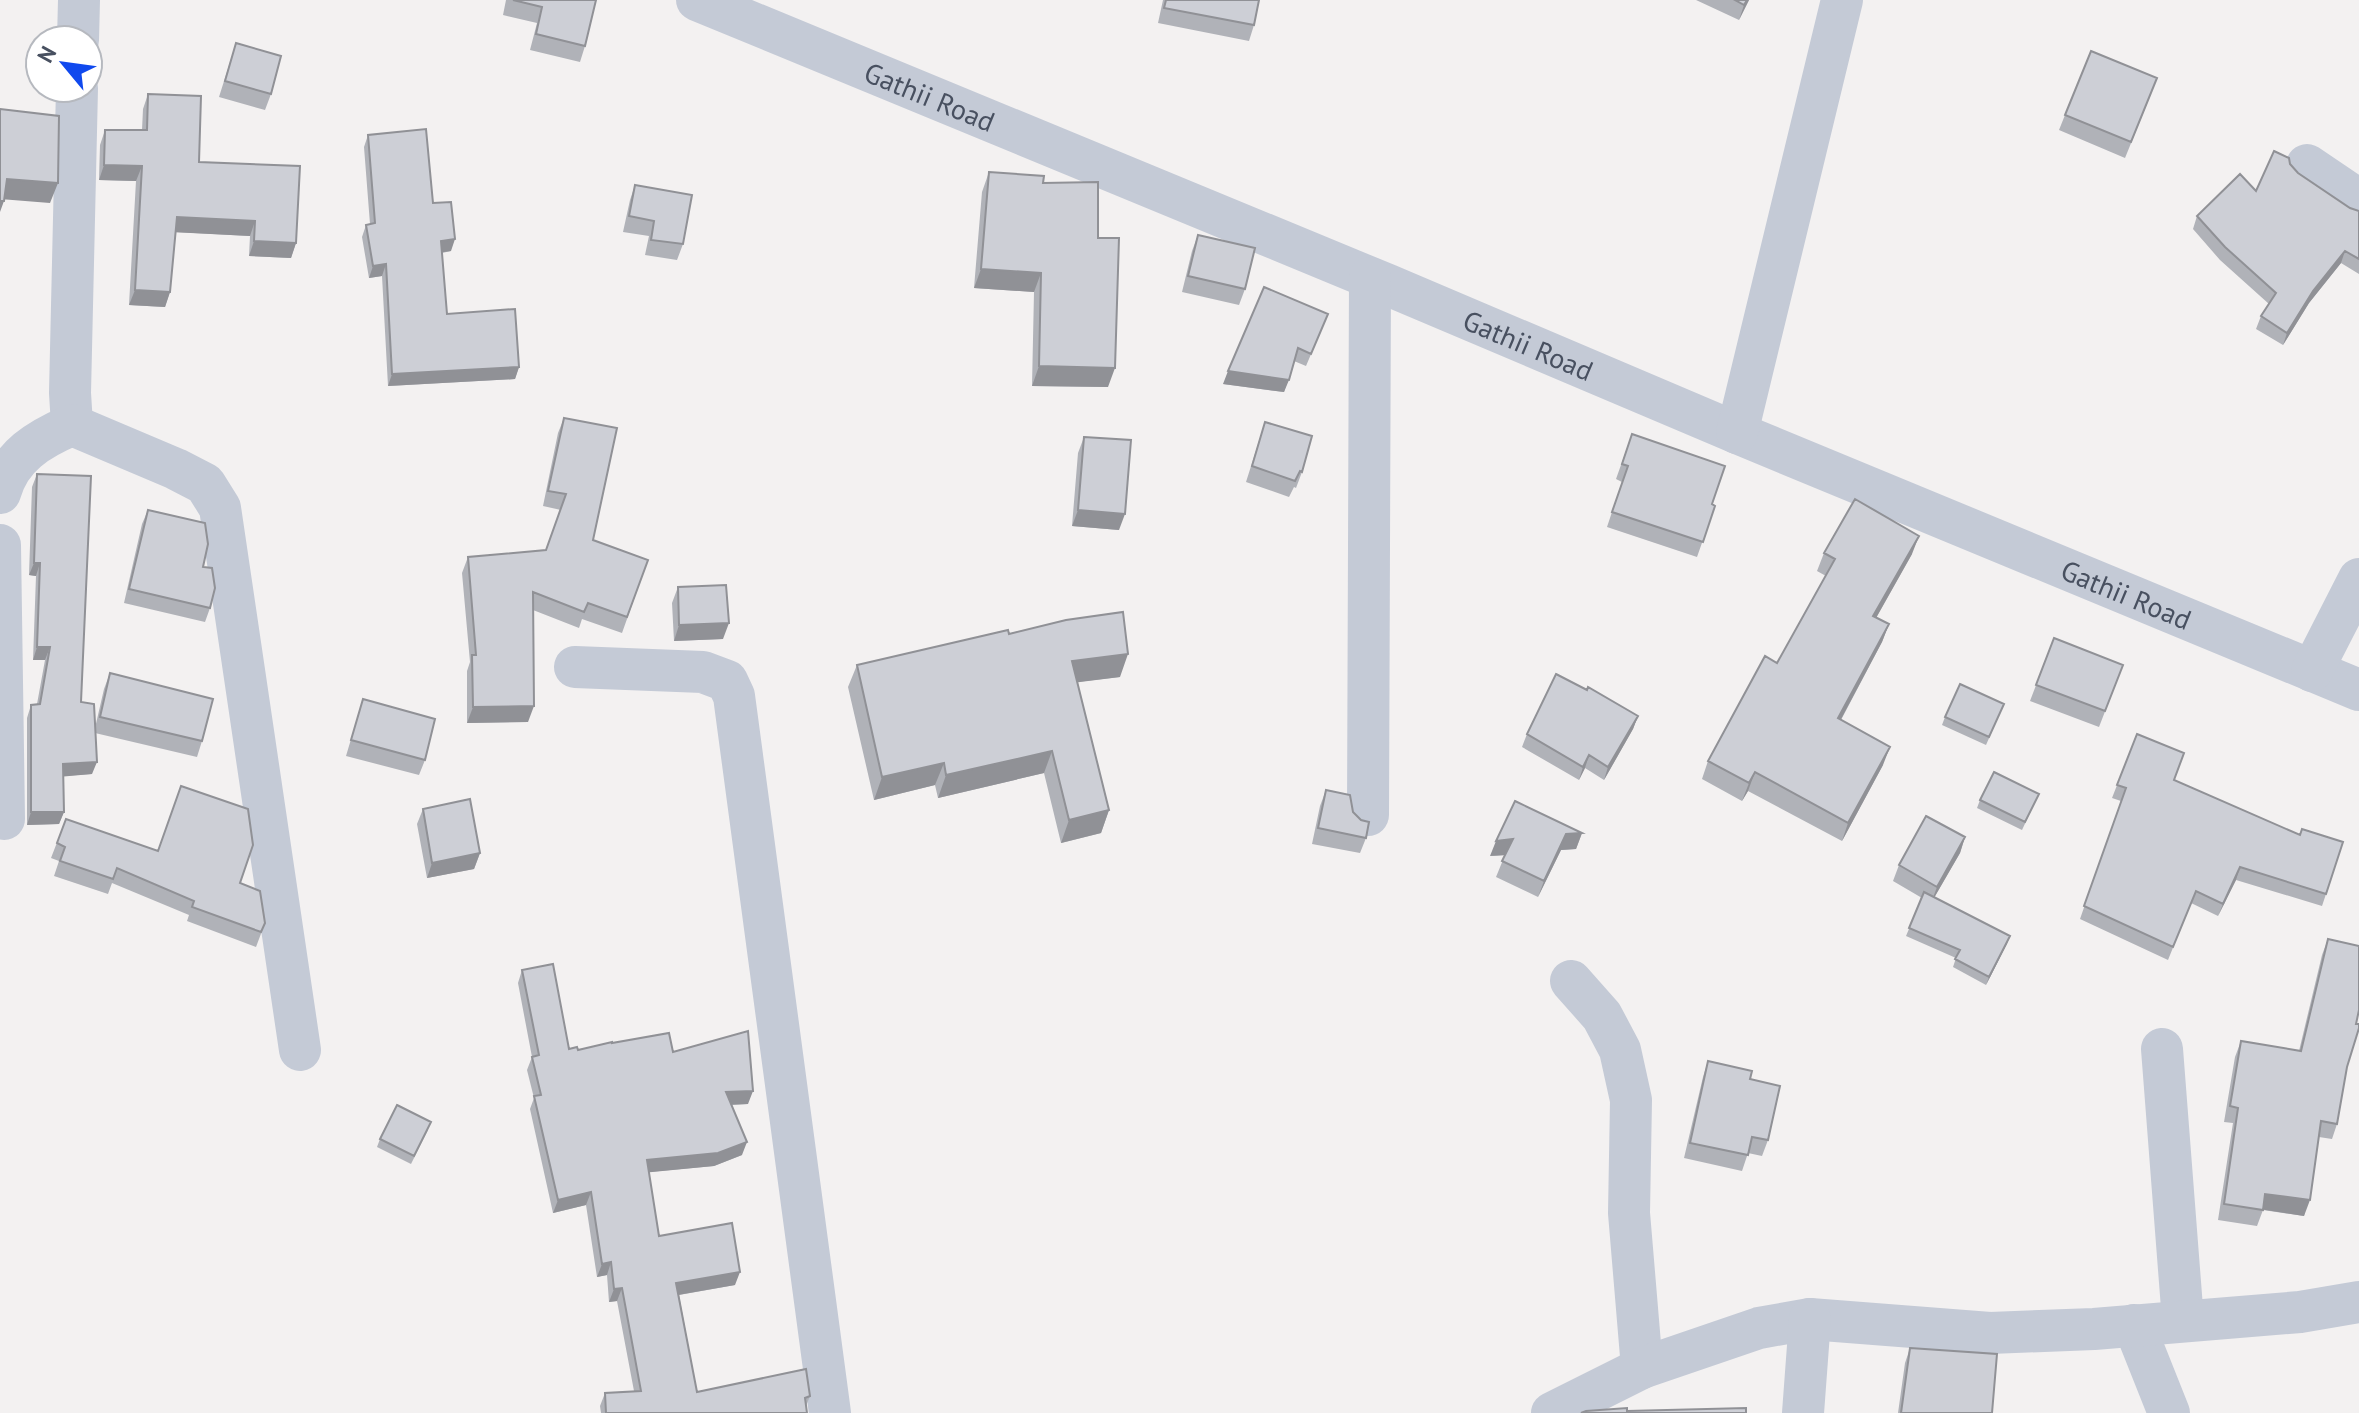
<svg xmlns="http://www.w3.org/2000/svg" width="2359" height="1413" font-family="'PT Sans',sans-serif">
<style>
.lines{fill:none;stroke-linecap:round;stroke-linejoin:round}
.minor{stroke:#c4cad6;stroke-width:42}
.wall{fill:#b0b2b8}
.shaded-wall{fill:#909196}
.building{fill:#cdcfd6;stroke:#909196;stroke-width:2}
.labels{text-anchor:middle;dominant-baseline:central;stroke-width:6;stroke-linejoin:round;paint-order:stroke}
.street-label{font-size:28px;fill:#485060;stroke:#fff}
</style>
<rect width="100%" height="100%" fill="#f3f1f1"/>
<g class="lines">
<g class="minor">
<path id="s1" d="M697,0L1388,285L1737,433L2359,690"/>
<path d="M78,40L79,0"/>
<path d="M2307,165L2359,200"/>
<path d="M72,425L70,393L77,88"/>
<path d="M1737,433L1842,0"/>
<path d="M0,493C10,456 39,439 72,425L176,469L205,484L220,508L300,1050"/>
<path d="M0,545L4,819"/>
<path d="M575,667L703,672L727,681L734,696L830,1413"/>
<path d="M2312,671L2359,579"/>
<path d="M1368,815L1370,278"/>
<path d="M1571,981L1602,1016L1620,1050L1631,1100L1629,1213L1642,1368"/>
<path d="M2162,1049L2183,1321"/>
<path d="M2134,1325L2169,1413"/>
<path d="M1552,1413L1642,1368L1759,1328L1810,1319L1990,1333L2094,1329L2300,1312L2359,1302"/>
<path d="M1803,1413L1810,1319"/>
</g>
</g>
<path class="wall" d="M506,0H596L585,46L580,62L530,50L537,23L503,15Z
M1163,0H1259L1254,25L1249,41L1158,23Z
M1696,0H1749L1739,20Z
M236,43L271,94L265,110L219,97Z
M148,94L199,162L296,243L291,258L249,256L250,236L175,232L170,292L165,307L129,305L136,181L99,180L100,145L105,130H142L143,109Z
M2151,94L2125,158L2059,130L2065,115Z
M368,135L433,203L451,251L442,253L447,314L519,367L515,379L388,386L382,276L369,278L362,237L366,225L370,224L364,147Z
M2290,164L2298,173L2350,208L2359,211V274L2341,263L2309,303L2283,345L2256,329L2261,316L2269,304L2220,260L2193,229L2197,216L2256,191Z
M989,172L1043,183L1098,238L1108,387L1032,386L1034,292L974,288L982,192Z
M635,185L683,244L677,260L645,255L649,236L623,232L630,200Z
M1198,235L1245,289L1239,305L1182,292L1192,251Z
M1323,326L1306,366L1294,361L1284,392L1223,384Z
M564,418L593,540L648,560L622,633L582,619L579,628L533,610L528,722L467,723V671L470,662L462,573L468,557L546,550L561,510L543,506L558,433Z
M1265,422L1302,472L1296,488L1294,487L1289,497L1246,482Z
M1632,434L1712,504L1715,506L1697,557L1607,527L1622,482L1616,479Z
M1084,437L1119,530L1072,526L1078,453Z
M37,474L81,702L95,728L104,689L110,673L202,741L197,757L95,733L92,774L63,776L64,812L59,824L27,825V718L31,705L37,704L45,660H33L36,576L29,575L32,487Z
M148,510L203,567L210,608L205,622L124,603L142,524Z
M1824,553L1912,554L1876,618L1889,624L1882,642L1841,720L1883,765L1842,841L1748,791L1742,801L1702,779L1708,761L1777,663L1826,576L1817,571Z
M678,587L723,639L674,641L672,603Z
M1009,634L1120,677L1077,682L1109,810L1101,833L1061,843L1044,773L938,798L935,785L874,800L848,687L857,665Z
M2054,638L2123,665L2099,727L2030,701Z
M363,699L425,760L419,775L346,756Z
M2004,704L1986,745L1942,725L1945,717Z
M1638,716L1633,729L1604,780L1585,768L1579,780L1522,747L1527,734Z
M2137,734L2174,780L2326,894L2322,906L2236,880L2218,916L2191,903L2168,960L2080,919L2121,801L2112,798Z
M1326,790L1353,812L1366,838L1360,853L1312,844L1320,806Z
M2039,794L2022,830L1977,808L1980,800Z
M423,809L480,853L474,869L427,878L417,824Z
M66,819L240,883L265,923L256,947L187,921L189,915L112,883L108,894L54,876L59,861L51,858Z
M1582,833L1576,849L1561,850L1538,897L1496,877L1505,855L1490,856Z
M1965,837L1960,853L1934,898L2010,936L1986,985L1953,967L1956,958L1906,936L1922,898L1893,881L1899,865Z
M2328,939L2347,1067L2337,1124L2332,1139L2319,1137L2304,1216L2263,1210L2257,1226L2218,1220L2233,1123L2224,1122L2235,1057L2241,1041L2299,1051L2322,955Z
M522,970L569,1049L578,1050L612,1043L673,1052L748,1104L732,1105L742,1155L714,1166L649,1172L659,1236L735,1285L679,1295L697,1392L810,1396L806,1406L807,1413H601L600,1406L605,1393L634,1391L617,1301L609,1302L607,1275L597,1277L586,1205L553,1213L530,1109L534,1098L527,1070L532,1057L518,983Z
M1708,1061L1750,1079L1768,1140L1762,1156L1748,1153L1742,1171L1684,1158L1703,1077Z
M428,1130L411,1164L377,1147L380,1139Z
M1910,1348L1992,1413H1898L1905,1363Z"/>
<path class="shaded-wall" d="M1747,0H1749L1739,20L1744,5Z
M104,165L142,166L136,181L99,180Z
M7,179L58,183L50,203L0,199Z
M0,201H4L0,212Z
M177,217L255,221L250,236L171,232Z
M455,239L451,251L437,253L441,241Z
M254,241L296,243L291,258L249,256Z
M2345,251L2341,263L2309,303L2283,345L2287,333L2313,291Z
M386,264L382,276L369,278L373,266Z
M981,269L1041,273L1034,292L974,288Z
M135,290L170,292L165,307L129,305Z
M1039,366L1115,368L1108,387L1032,386Z
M519,367L515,379L388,386L392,374Z
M1228,371L1289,380L1284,392L1223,384Z
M1078,510L1125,514L1119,530L1072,526Z
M1919,536L1912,554L1867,634L1873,616Z
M34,563H40L36,576L29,575Z
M729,623L723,639L674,641L679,625Z
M1889,624L1882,642L1832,736L1838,718Z
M37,647H50L45,660H33Z
M1128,654L1120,677L1064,684L1072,661Z
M534,706L528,722L467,723L473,707Z
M1638,716L1633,729L1604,780L1608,767Z
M1890,747L1883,765L1842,841L1848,823Z
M1052,751L1044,773L938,798L946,775Z
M1589,755L1585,768L1579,780L1583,767Z
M97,762L92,774L58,777L63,764Z
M944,763L935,785L874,800L882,777Z
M1755,772L1748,791L1742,801L1749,783Z
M1109,810L1101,833L1061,843L1069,820Z
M31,812H64L59,824L27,825Z
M1582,833L1576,849L1561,850L1538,897L1544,881L1566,834Z
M1965,837L1960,853L1931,903L1937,887Z
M1513,839L1507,855L1490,856L1496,841Z
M480,853L474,869L427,878L432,863Z
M2240,867L2236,880L2218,916L2223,904Z
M2010,936L2007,944L1986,985L1989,977Z
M753,1091L748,1104L722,1105L726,1092Z
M747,1142L742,1155L714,1166L642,1173L647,1160Z
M591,1192L586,1205L553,1213L558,1200Z
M2265,1194L2310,1200L2304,1216L2259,1209Z
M611,1262L607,1275L597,1277L602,1264Z
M740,1272L735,1285L672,1296L676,1283Z
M622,1288L617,1301L609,1302L614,1289Z"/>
<path class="building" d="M513,0H596L585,46L536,34L542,7Z
M1166,0H1259L1254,25L1164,8Z
M1735,0H1747L1744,5Z
M236,43L281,56L271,94L225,81Z
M2091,51L2157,78L2131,142L2065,115Z
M148,94L201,96L199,162L300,166L296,243L254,241L255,221L177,217L170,292L135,290L142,166L104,165L105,130H147Z
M0,109L59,116L58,183L7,179L4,201H0Z
M426,129L433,203L451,202L455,239L441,241L447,314L515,309L519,367L392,374L386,264L373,266L366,225L375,223L368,135Z
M2274,151L2289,158L2290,164L2298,173L2350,208L2359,211V259L2345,251L2313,291L2287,333L2261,316L2276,293L2225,247L2197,216L2240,174L2256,191Z
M989,172L1044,176L1043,183L1098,182V238H1119L1115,368L1039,366L1041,273L981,269Z
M635,185L692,195L683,244L651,240L654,221L629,216Z
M1198,235L1255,248L1245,289L1188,276Z
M1264,287L1328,314L1311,354L1298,348L1289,380L1228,371Z
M564,418L617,428L593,540L648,560L627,617L588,603L584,612L533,592L534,706L473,707L472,655H476L468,557L546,550L566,494L548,491Z
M1265,422L1312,436L1302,472L1300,471L1295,481L1252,466Z
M1632,434L1725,466L1712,504L1715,506L1703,542L1612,512L1628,466L1622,464Z
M1084,437L1131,440L1125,514L1078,510Z
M37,474L91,476L81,702L94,704L97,762L63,764L64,812H31V705L40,704L50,647H37L40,563H34Z
M1855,499L1919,536L1873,616L1889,624L1838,718L1890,747L1848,823L1755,772L1749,783L1708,761L1765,656L1777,663L1835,559L1824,553Z
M148,510L205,523L208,544L203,567L212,568L215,588L210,608L129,589Z
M726,585L729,623L679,625L678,587Z
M1123,612L1128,654L1072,661L1109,810L1069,820L1052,751L946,775L944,763L882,777L857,665L1008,630L1009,634L1066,620Z
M2054,638L2123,665L2105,711L2036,685Z
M110,673L213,699L202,741L100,717Z
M1556,674L1587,690L1588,687L1638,716L1608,767L1589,755L1583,767L1527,734Z
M1960,684L2004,704L1989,737L1945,717Z
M363,699L435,719L425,760L351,740Z
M2137,734L2184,753L2174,780L2300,835L2302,829L2343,842L2326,894L2240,867L2223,904L2196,891L2173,947L2084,906L2126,788L2117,785Z
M1994,772L2039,794L2025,822L1980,800Z
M181,786L248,809L253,845L240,883L260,891L265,923L261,932L192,907L194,901L117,868L113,879L60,861L65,847L57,843L66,819L158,851Z
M1326,790L1350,795L1353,812L1361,820L1369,822L1366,838L1318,828Z
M470,799L480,853L432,863L423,809Z
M1515,801L1582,833L1566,834L1544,881L1502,861L1513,839L1496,841Z
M1926,816L1965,837L1937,887L1899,865Z
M1924,892L2010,936L1989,977L1955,959L1960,950L1909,928Z
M2328,939L2359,946V1010L2356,1024H2359V1028L2347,1067L2337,1124L2321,1121L2310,1200L2265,1194L2263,1210L2224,1204L2238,1108L2230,1106L2241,1041L2301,1051Z
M553,964L569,1049L577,1047L578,1050L612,1042V1043L669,1033L673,1052L748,1031L753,1091L726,1092L747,1142L718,1153L647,1160L659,1236L732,1223L740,1272L676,1283L697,1392L806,1369L810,1396L805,1398L807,1413H606L605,1393L641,1391L622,1288L614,1289L611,1262L602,1264L591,1192L558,1200L534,1096L541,1095L532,1057L539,1055L522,970Z
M1708,1061L1752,1071L1750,1079L1780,1086L1768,1140L1752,1137L1748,1155L1690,1143Z
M397,1105L431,1122L414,1156L380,1139Z
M1910,1348L1997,1354L1992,1413H1901Z
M1627,1408V1411L1746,1408V1413H1581L1586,1411Z"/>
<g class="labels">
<g class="street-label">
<text stroke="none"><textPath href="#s1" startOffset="252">Gathii Road</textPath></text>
<text stroke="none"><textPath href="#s1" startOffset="900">Gathii Road</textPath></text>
<text stroke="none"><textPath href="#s1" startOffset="1548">Gathii Road</textPath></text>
</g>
</g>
<g transform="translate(64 64) rotate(299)"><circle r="38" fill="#ffffff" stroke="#b6b9bf" stroke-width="2"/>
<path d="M0-6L14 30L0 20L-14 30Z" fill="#1049ee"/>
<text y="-12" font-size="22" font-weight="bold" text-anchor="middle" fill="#485060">N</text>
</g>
</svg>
